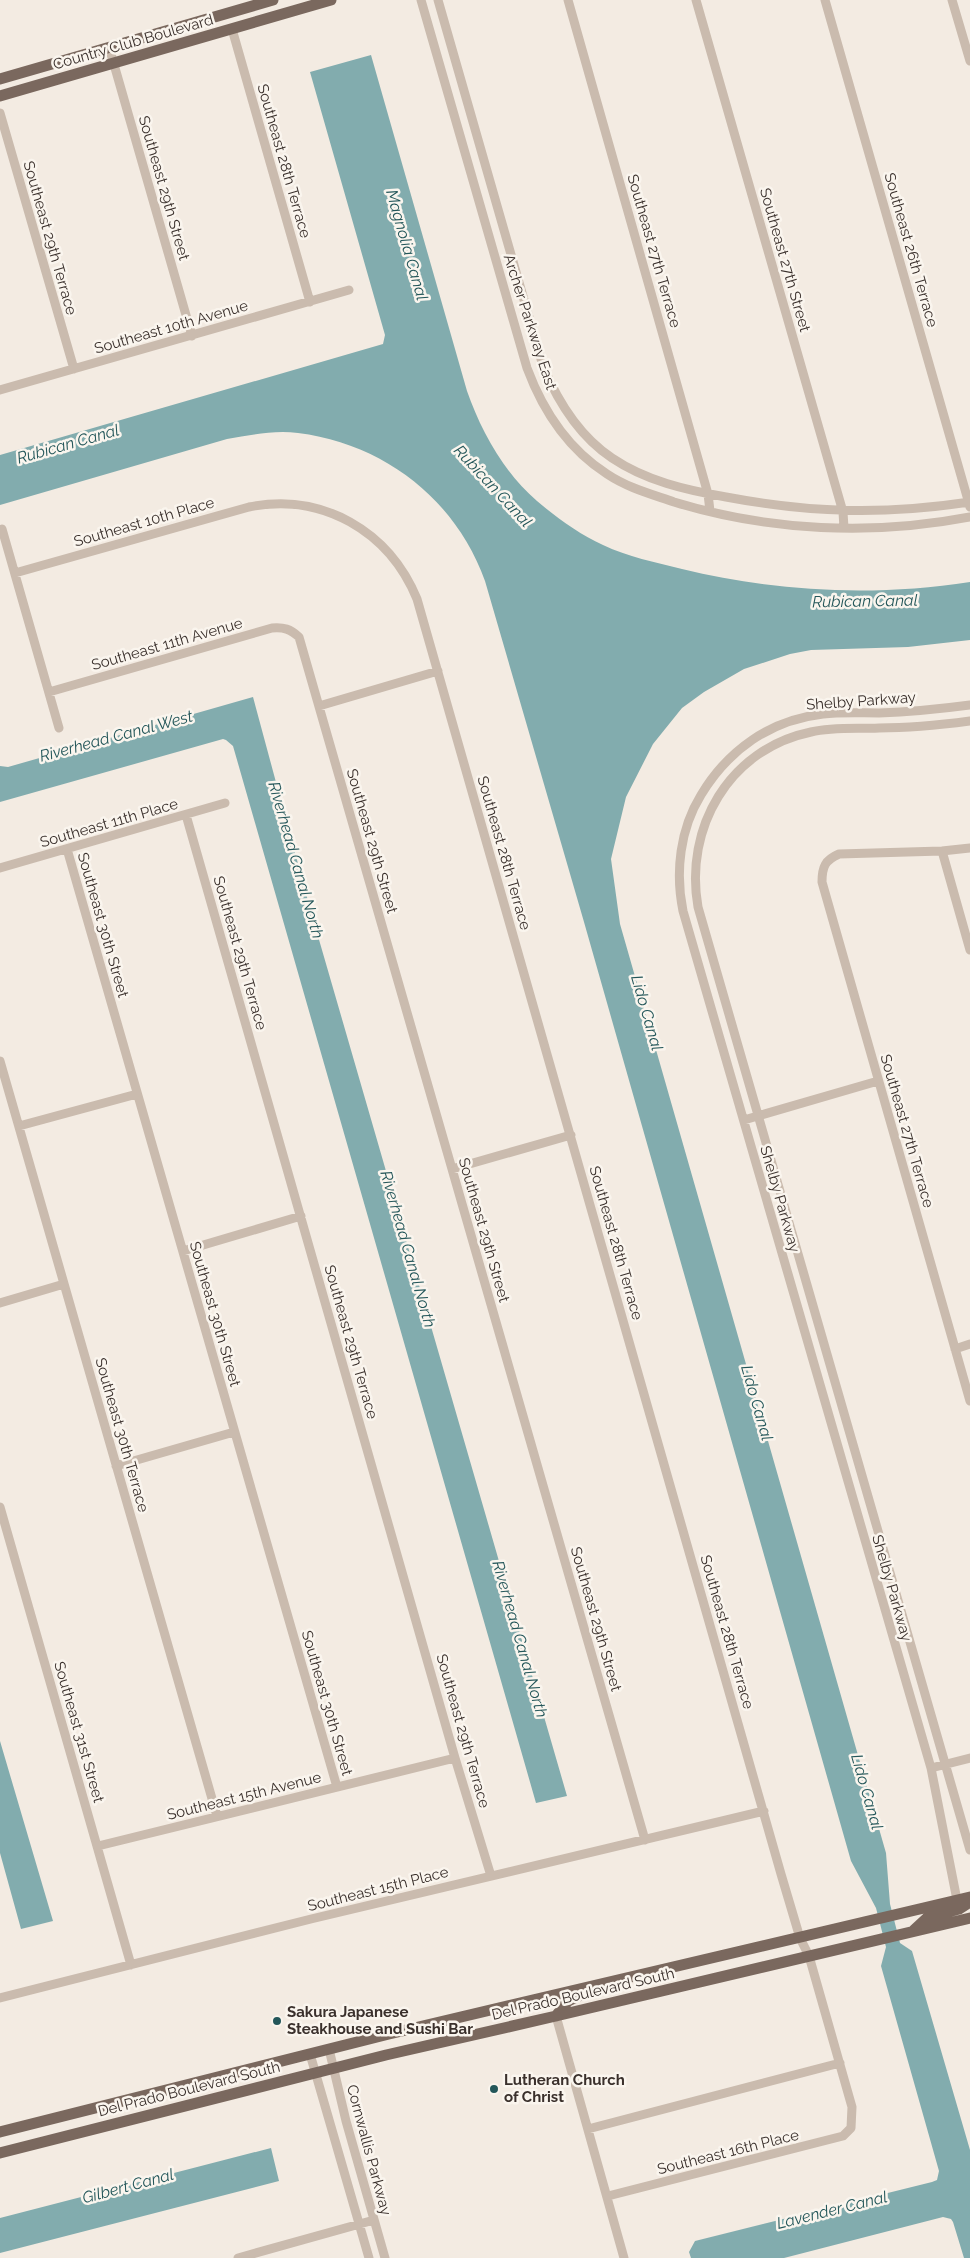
<svg xmlns="http://www.w3.org/2000/svg" width="970" height="2258" font-family="Raleway,sans-serif">
<style>
.water{fill:#82acae}
.lines{fill:none;stroke-linecap:round;stroke-linejoin:round}
.minor{stroke:#cabbae;stroke-width:9}
.major{stroke:#7a685e;stroke-width:11}
.poi-dot{fill:#235659;stroke:#faf5ee;stroke-width:2}
.labels{text-anchor:middle;dominant-baseline:central;stroke-width:5;stroke-linejoin:round;paint-order:stroke}
.street-label{font-size:15px;fill:#3a302c;stroke:#faf5ee}
.poi-label{font-size:15px;font-weight:bold;fill:#3a302c;stroke:#faf5ee;text-anchor:start}
.water-label{font-size:16px;font-style:italic;fill:#235659;stroke:#faf5ee}
</style>
<rect width="100%" height="100%" fill="#f3ebe2"/>
<path class="water" d="M371,55L467,391C481,431 504,473 537,501C557,518 579,534 603,545C628,557 655,562 682,569C777,592 873,597 970,582V640L908,647L811,650L790,654L744,669L704,692L682,708L653,744L626,797L611,859L620,924L886,1853L890,1904L900,1943L912,1951L970,2150V2258H964L953,2222L951,2219L943,2217L784,2258H691L689,2252L695,2241L932,2182L937,2180L939,2171L881,1966L886,1947L876,1908L851,1861L584,922L485,581C456,500 385,444 298,433C274,430 250,435 227,439L0,505V455L383,344L385,335L310,72Z
M253,697L311,912L567,1796L536,1803L233,746L226,740L223,739L0,802V766L8,767Z
M0,1741L53,1921L21,1929L0,1853Z
M271,2148L279,2181L0,2253V2218Z"/>
<g class="lines">
<path class="minor" d="M421,0L527,368C543,411 568,449 607,474C628,488 651,494 674,502C769,531 872,536 970,517
M438,0L543,366C558,402 579,436 612,458C646,481 686,490 726,497C811,513 884,515 970,502
M568,0L708,494L710,511
M696,0L843,512L844,528
M825,0L970,507
M952,0L970,61
M232,29L310,302
M109,47L192,336
M0,113L74,369
M0,390L349,290
M2,529L59,728
M15,573L249,507C322,492 389,531 417,599L781,1874L800,1938L809,1956L852,2107L851,2128L843,2136L608,2196
M49,692L272,628C284,627 290,629 299,637L645,1840
M319,706L438,671
M970,721C940,725 910,728 879,728C856,729 833,727 811,732C729,749 684,828 698,907L970,1850
M186,815L455,1758L491,1876
M970,848L942,851L839,854C825,860 822,867 822,882L970,1401
M67,849L337,1787
M942,851L970,950
M0,868L225,803
M0,1061L217,1816
M744,1120L878,1081
M19,1126L137,1094
M452,1169L571,1135
M183,1251L301,1216
M0,1303L64,1284
M955,1349L970,1344
M116,1466L234,1432
M0,1507L131,1965
M931,1768L970,1758
M98,1846L455,1758
M957,1900L931,1768L683,911C675,872 680,829 701,795C728,750 770,720 823,714C841,712 860,713 879,713C910,712 940,709 970,705
M0,1998L311,1919L764,1811
M556,2016L624,2258
M329,2049L346,2121L385,2258
M310,2054L369,2258
M588,2129L840,2063
M238,2258L374,2220"/>
<path class="major" d="M0,79L273,0
M0,96L331,0
M914,1930L927,1918L959,1909L970,1902
M556,2016L568,2001L585,1993
M0,2132L389,2034L970,1897
M0,2153L386,2055L556,2016L970,1918"/>
</g>
<g class="poi-dot">
<circle cx="277" cy="2021" r="5"/>
<circle cx="494" cy="2089" r="5"/>
</g>
<g class="labels">
<g class="street-label">
<text transform="translate(133 42) rotate(-16)">Country Club Boulevard</text>
<text transform="translate(284 161) rotate(74)">Southeast 28th Terrace</text>
<text transform="translate(164 188) rotate(74)">Southeast 29th Street</text>
<text transform="translate(50 238) rotate(74)">Southeast 29th Terrace</text>
<text transform="translate(911 250) rotate(74)">Southeast 26th Terrace</text>
<text transform="translate(654 251) rotate(74)">Southeast 27th Terrace</text>
<text transform="translate(785 260) rotate(74)">Southeast 27th Street</text>
<text transform="translate(530 322) rotate(72)">Archer Parkway East</text>
<text transform="translate(171 327) rotate(-16)">Southeast 10th Avenue</text>
<text transform="translate(144 522) rotate(-16)">Southeast 10th Place</text>
<text transform="translate(167 644) rotate(-16)">Southeast 11th Avenue</text>
<text transform="translate(861 701) rotate(-4)">Shelby Parkway</text>
<text transform="translate(109 823) rotate(-16)">Southeast 11th Place</text>
<text transform="translate(372 841) rotate(74)">Southeast 29th Street</text>
<text transform="translate(504 853) rotate(74)">Southeast 28th Terrace</text>
<text transform="translate(103 925) rotate(74)">Southeast 30th Street</text>
<text transform="translate(240 953) rotate(74)">Southeast 29th Terrace</text>
<text transform="translate(907 1131) rotate(74)">Southeast 27th Terrace</text>
<text transform="translate(780 1199) rotate(74)">Shelby Parkway</text>
<text transform="translate(484 1230) rotate(74)">Southeast 29th Street</text>
<text transform="translate(616 1243) rotate(74)">Southeast 28th Terrace</text>
<text transform="translate(215 1314) rotate(74)">Southeast 30th Street</text>
<text transform="translate(351 1342) rotate(74)">Southeast 29th Terrace</text>
<text transform="translate(122 1435) rotate(74)">Southeast 30th Terrace</text>
<text transform="translate(892 1588) rotate(74)">Shelby Parkway</text>
<text transform="translate(596 1619) rotate(74)">Southeast 29th Street</text>
<text transform="translate(727 1632) rotate(74)">Southeast 28th Terrace</text>
<text transform="translate(327 1703) rotate(74)">Southeast 30th Street</text>
<text transform="translate(463 1731) rotate(74)">Southeast 29th Terrace</text>
<text transform="translate(79 1732) rotate(74)">Southeast 31st Street</text>
<text transform="translate(244 1796) rotate(-14)">Southeast 15th Avenue</text>
<text transform="translate(378 1889) rotate(-14)">Southeast 15th Place</text>
<text transform="translate(583 1994) rotate(-13)">Del Prado Boulevard South</text>
<text transform="translate(189 2089) rotate(-14)">Del Prado Boulevard South</text>
<text transform="translate(369 2150) rotate(75)">Cornwallis Parkway</text>
<text transform="translate(728 2152) rotate(-14)">Southeast 16th Place</text>
</g>
<g class="poi-label">
<text x="287" y="2012">Sakura Japanese<tspan x="287" dy="17">Steakhouse and Sushi Bar</tspan></text>
<text x="504" y="2080">Lutheran Church<tspan x="504" dy="17">of Christ</tspan></text>
</g>
<g class="water-label">
<text transform="translate(407 245) rotate(74)">Magnolia Canal</text>
<text transform="translate(68 444) rotate(-16)">Rubican Canal</text>
<text transform="translate(493 486) rotate(47)">Rubican Canal</text>
<text transform="translate(865 601) rotate(-1)">Rubican Canal</text>
<text transform="translate(116 736) rotate(-15)">Riverhead Canal West</text>
<text transform="translate(296 860) rotate(74)">Riverhead Canal North</text>
<text transform="translate(647 1013) rotate(74)">Lido Canal</text>
<text transform="translate(408 1249) rotate(74)">Riverhead Canal North</text>
<text transform="translate(757 1403) rotate(74)">Lido Canal</text>
<text transform="translate(520 1639) rotate(74)">Riverhead Canal North</text>
<text transform="translate(867 1792) rotate(74)">Lido Canal</text>
<text transform="translate(128 2186) rotate(-15)">Gilbert Canal</text>
<text transform="translate(832 2210) rotate(-14)">Lavender Canal</text>
</g>
</g>
</svg>
